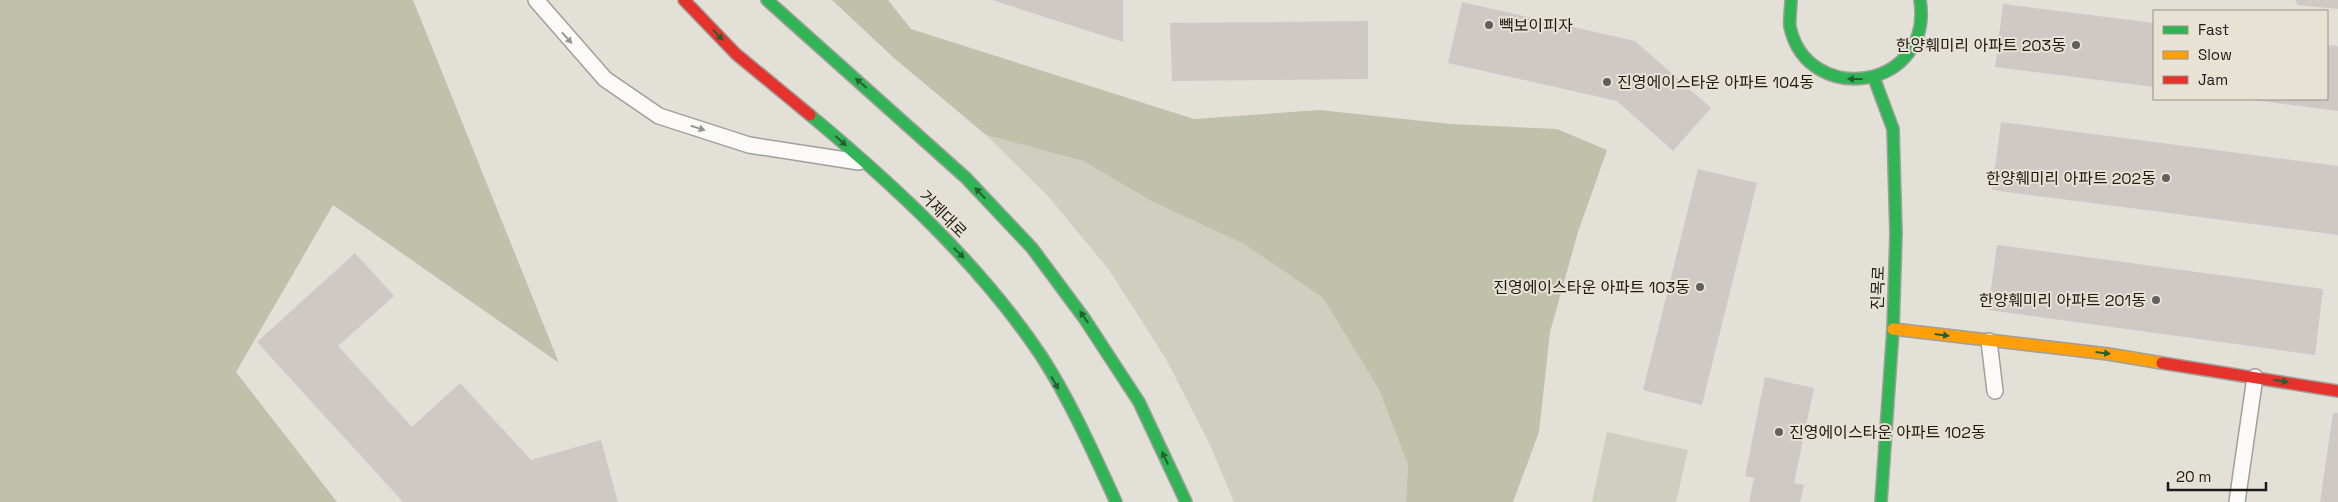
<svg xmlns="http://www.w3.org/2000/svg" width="2338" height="502" font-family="'Space Grotesk','Noto Sans KR',sans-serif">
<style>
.green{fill:#cfcfbf}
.forest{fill:#c0c1aa}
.building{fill:#cec9c4}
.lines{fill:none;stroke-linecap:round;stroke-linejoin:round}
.lane-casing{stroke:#a09f99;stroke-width:18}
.fast-casing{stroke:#a09f99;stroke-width:14}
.slow-casing{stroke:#a09f99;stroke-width:14}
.jam-casing{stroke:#a09f99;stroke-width:14}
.lane{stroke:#fbfaf9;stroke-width:15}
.fast{stroke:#30b455;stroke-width:11}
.slow{stroke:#ff9f0a;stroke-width:11}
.jam{stroke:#e5322d;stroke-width:11}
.oneway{fill:#266032}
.oneway2{fill:#979693}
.poi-dot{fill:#62605a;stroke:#e7e2d4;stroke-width:2}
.labels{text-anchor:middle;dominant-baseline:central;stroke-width:4;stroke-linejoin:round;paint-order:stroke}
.poi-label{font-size:16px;fill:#1d1b16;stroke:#e7e2d4;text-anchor:end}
.street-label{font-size:16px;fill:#1d1b16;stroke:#e7e2d4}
</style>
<rect width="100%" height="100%" fill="#e3e0d8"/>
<path class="green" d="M986,135L1083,161L1153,202L1244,244L1323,298L1379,390L1408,465L1406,502H1234L1210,445L1166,359L1109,270L1048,196Z
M1607,432L1688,450L1676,502H1592Z"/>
<path class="forest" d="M0,0H413L559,363L333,205L236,372L337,502H0Z
M832,0H888L911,29L1194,119L1319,110L1451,124L1557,129L1607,150L1578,232L1550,332L1539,432L1513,502H1406L1408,465L1379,390L1323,298L1244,244L1153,202L1083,161L986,135L894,58Z"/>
<path class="building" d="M992,0H1123V42Z
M2295,0H2338V9L2298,5Z
M1462,2L1635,41L1711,108L1673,151L1617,101L1448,63Z
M2003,4L2154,23V87L1995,67Z
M1368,21V79L1172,81L1170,23Z
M2327,45L2338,46V111L2253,100L2327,99Z
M2001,122L2338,166V235L1992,190Z
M1698,169L1757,183L1702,405L1643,390Z
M1997,245L2323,289L2315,355L1988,310Z
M355,253L394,296L338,346L412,427L460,383L531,460L601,440L618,502H403L257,342Z
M1765,377L1814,388L1794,483L1804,485L1800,502H1749L1754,478L1745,476Z
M2333,413H2338V502H2320Z"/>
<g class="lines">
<g class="lane-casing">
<path id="lane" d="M536,0L605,79L659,116L749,145L859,162
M1989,341L1995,391
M2237,502L2255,377"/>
</g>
<g class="fast-casing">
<path id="fast" d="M767,0L966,178L1032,248L1084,318L1139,402L1186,502
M1791,0C1791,8 1789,19 1790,27C1808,108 1934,90 1920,0
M1874,78L1893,129L1896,234L1893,329L1881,502
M810,115C895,186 980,264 1042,357C1071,402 1094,454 1116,502"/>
</g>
<g class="slow-casing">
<path id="slow" d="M1893,329L2108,354L2162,363"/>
</g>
<g class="jam-casing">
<path id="jam" d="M684,0L736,54L810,115
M2162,363L2338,391"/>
</g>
<use href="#lane" class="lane"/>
<use href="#fast" class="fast"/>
<use href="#slow" class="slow"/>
<use href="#jam" class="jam"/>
</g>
<defs><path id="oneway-solid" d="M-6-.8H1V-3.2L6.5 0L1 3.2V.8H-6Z" transform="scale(1.25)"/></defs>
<g class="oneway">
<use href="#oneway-solid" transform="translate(718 35) rotate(46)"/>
<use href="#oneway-solid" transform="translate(1855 79) rotate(180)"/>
<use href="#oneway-solid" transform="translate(861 83) rotate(-139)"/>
<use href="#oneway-solid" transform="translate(841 141) rotate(42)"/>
<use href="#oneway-solid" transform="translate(980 193) rotate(-133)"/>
<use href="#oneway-solid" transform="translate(959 253) rotate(45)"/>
<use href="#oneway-solid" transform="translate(1084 317) rotate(-125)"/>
<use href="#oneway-solid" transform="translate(1942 335) rotate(7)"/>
<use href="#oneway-solid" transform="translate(2103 353) rotate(7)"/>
<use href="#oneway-solid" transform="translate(2281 381) rotate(9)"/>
<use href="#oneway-solid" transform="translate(1055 383) rotate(61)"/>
<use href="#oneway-solid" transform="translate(1165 458) rotate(-115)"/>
</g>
<g class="oneway2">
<use href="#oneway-solid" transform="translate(567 38) rotate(48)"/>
<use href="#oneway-solid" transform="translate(698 128) rotate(18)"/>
</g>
<g class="poi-dot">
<circle cx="1489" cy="25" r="5"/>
<circle cx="2076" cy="45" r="5"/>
<circle cx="1607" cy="82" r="5"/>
<circle cx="2166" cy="178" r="5"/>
<circle cx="1700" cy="287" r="5"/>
<circle cx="2156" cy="300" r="5"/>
<circle cx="1779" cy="432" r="5"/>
</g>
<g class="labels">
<g class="poi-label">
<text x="1499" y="25" text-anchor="start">빽보이피자</text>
<text x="2066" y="45">한양훼미리 아파트 203동</text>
<text x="1617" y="82" text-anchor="start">진영에이스타운 아파트 104동</text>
<text x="2156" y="178">한양훼미리 아파트 202동</text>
<text x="1690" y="287">진영에이스타운 아파트 103동</text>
<text x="2146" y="300">한양훼미리 아파트 201동</text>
<text x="1789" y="432" text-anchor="start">진영에이스타운 아파트 102동</text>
</g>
<g class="street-label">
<text transform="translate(943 214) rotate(45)">거제대로</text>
<text transform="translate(1878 288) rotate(-88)">진목로</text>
</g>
</g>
<rect x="2153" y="10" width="175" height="90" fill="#e7e2d4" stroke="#969288"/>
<rect x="2163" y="26" width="25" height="8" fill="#30b455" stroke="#969288"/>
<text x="2198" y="35" font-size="15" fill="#1d1b16">Fast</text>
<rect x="2163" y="51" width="25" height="8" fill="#ff9f0a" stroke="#969288"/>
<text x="2198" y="60" font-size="15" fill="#1d1b16">Slow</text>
<rect x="2163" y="76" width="25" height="8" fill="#e5322d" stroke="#969288"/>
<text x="2198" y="85" font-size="15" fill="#1d1b16">Jam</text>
<path d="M2168 482v8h98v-8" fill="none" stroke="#1d1b16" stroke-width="2.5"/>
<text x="2176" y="482" font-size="15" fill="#1d1b16" stroke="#e7e2d4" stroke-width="4" paint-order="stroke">20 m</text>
</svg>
